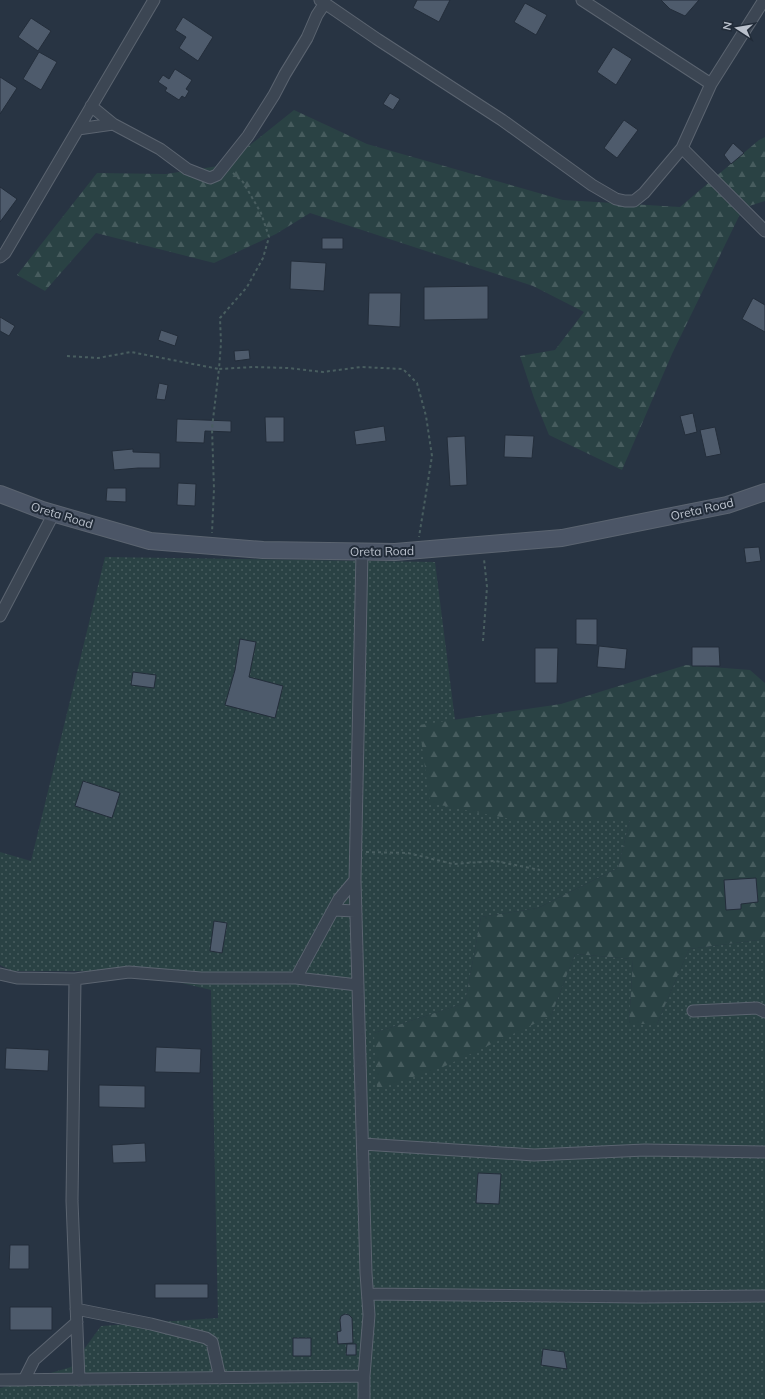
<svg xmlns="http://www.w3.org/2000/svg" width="765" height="1399" font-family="Mulish,sans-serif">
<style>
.grass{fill:url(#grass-dots)}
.forest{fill:url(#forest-firs)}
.building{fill:#4e5b6c;stroke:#232d3a}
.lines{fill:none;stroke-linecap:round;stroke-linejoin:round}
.street-casing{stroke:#5b6470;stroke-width:13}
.secondary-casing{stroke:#5b6470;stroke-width:18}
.path{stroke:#495e60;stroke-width:2;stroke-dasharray:3 3;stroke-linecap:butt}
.street{stroke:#3c4653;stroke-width:11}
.secondary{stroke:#4b5566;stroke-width:16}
.labels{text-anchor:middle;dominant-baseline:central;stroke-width:4;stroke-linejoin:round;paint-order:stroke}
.street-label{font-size:12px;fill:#bac1cc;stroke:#212b38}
</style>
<defs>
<pattern id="grass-dots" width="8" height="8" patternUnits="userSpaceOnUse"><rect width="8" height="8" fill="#2a4244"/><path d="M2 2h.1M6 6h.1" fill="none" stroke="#475c5e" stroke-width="1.8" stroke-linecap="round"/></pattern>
<pattern id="forest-firs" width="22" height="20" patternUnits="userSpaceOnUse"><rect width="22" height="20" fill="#2a4244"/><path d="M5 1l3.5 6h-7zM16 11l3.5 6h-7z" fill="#475c5e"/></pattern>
</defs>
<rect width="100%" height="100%" fill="#283443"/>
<path class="grass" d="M105,557L435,562L455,720L419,726L516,820H630L618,868L538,908L481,917L465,1003L374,1033L551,1016L575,954L633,959L629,1024H657L689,949L765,939V1399H0V1388L71,1367L101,1326L218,1318L211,990L131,971H12L0,965V852L31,861Z"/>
<path class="forest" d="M294,110L367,144L563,200L680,207L759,140L765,137V201L743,208L672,354L622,470L549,435L534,398L520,356L555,350L584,312L533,286L310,213L276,234L214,263L96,233L45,291L17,275L97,173L166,174L225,165Z
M686,665L750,670L765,683V939L689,949L657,1024H629L633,959L575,954L551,1016L443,1067L377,1089L374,1033L465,1003L481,917L538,908L618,868L630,820H516L430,803L419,725L561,704Z"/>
<path class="building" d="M417,0H450L439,22L413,8Z
M661,0H699L685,16L670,9Z
M525,3L547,15L536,35L514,22Z
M183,17L213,37L198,61L179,48L186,37L175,30Z
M31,18L51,31L38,51L18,37Z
M613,47L632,59L616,85L597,72Z
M39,52L57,62L41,90L23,79Z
M175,69L192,80L186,89L189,91L185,98L182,96L179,100L165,91L167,88L158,82L163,75L169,79Z
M0,77L17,88L0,114Z
M390,93L400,99L393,110L383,104Z
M624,120L638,130L617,158L604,148Z
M733,143L744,153L731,164L724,155Z
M0,187L17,199L0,222Z
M322,238H343V249H322Z
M291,261L326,263L324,291L290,289Z
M488,286V319L424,320V287Z
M369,293H401L400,327L368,325Z
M753,298L765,305V332L742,319Z
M0,317L15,326L9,336L0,331Z
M161,330L178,336L175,346L158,340Z
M249,350L250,359L235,361L234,351Z
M159,383L168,385L165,400L156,399Z
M693,413L697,432L685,435L680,416Z
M265,417H284V442H266Z
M177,419L231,421V432L205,431L204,443L176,442Z
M384,426L386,441L356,445L354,431Z
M715,427L721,454L706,457L700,430Z
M505,435L534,436L532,458L504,457Z
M465,436L467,485L450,486L447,437Z
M133,449V452L160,453V468H138L114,470L112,451Z
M178,483L196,484L195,506L177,505Z
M107,488H126V502L106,501Z
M759,547L761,561L746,563L744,548Z
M576,619H597V645L576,644Z
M240,639L256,642L249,677L283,686L275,718L225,705L235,670Z
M599,646L627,649L625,669L597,667Z
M692,647H719L720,666H692Z
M535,648H558L557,683H535Z
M133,672L156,675L154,688L131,685Z
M83,781L120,793L112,818L75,806Z
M756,878L758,902L741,904V909L726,910L724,880Z
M214,921L227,923L222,953L210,951Z
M156,1047L201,1049L200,1073L155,1072Z
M6,1048L49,1050L48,1071L5,1069Z
M99,1085L145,1086V1108L99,1107Z
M145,1143L146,1162L113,1163L112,1145Z
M478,1173L501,1174L499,1204L476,1203Z
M10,1245H29V1269H9Z
M155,1284H208V1298H155Z
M10,1307H52V1330H10Z
M345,1314L349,1315L352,1318L353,1343L338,1344L337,1332L341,1331L340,1320L341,1316Z
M293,1338H311V1356H293Z
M347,1344H356V1355H346Z
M543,1349L564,1352L567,1369L541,1365Z"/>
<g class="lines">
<g class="street-casing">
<path id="street" d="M320,0L377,39L502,120L592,185L616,199L625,201H634L644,193L682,148L711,84L764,0
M582,0L711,84
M91,106L113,124L160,149L187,169L210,178L217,175L248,136L274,95L285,74L307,38L317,15L325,3
M78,129L113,124
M682,148L765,231
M0,257L5,253L154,0
M362,552L355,880L366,1273L369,1315L364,1376V1399
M0,616L54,513
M334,910L355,911
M0,974L17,978L75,979L129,972L201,978H296L358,985
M296,978L339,899L355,880
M75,979L72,1201L79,1380
M693,1011L757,1008L765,1012
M363,1144L534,1155L645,1150L765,1152
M368,1294L641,1297L765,1296
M76,1309L151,1324L206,1338L212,1342L220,1378
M0,1380L364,1376
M24,1380L34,1360L77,1322"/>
</g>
<g class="secondary-casing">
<path id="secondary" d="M0,494L42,510L150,541L263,550L395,552L562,538L727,505L765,492"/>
</g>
<path class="path" d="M233,173L243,182L261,213L269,237L263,258L247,287L220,318L221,343L219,369L253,367L288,368L323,372L361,367L403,369L417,383L426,416L432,456L419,537
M67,356L98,358L131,352L219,369L212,428L214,489L212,533
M483,641L487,587L484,559
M366,852L408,853L453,864L495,861L540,870"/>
<use href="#street" class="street"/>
<use href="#secondary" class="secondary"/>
</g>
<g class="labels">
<g class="street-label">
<text transform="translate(702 509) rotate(-13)">Oreta Road</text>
<text transform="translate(62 515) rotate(17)">Oreta Road</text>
<text transform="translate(382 551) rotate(-1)">Oreta Road</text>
</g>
</g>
<g transform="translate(737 28) rotate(282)" stroke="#212b38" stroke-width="3" paint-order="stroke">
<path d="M0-3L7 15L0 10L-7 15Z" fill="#bac1cc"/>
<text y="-6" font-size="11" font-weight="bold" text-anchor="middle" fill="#bac1cc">N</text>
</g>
</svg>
